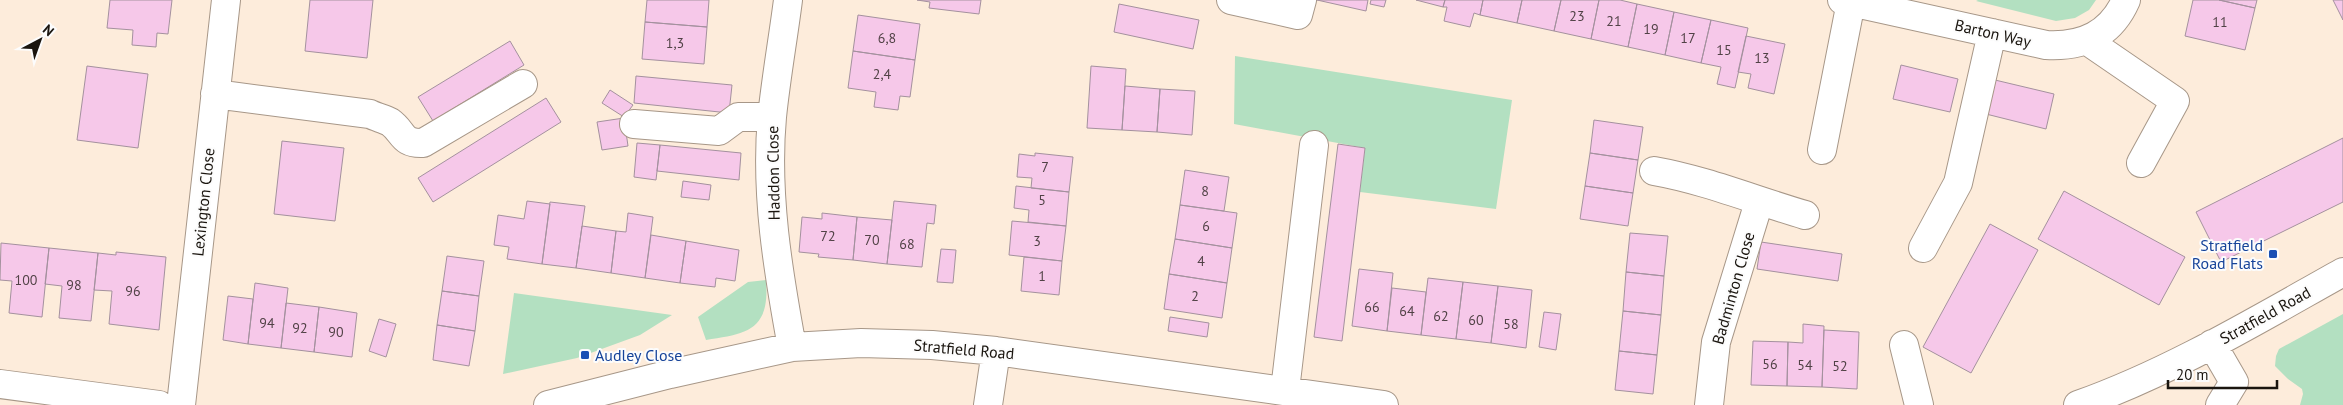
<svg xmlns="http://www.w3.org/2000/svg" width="2343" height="405" font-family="'PT Sans',sans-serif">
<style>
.green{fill:#b3e0c1}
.building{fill:#f6c8e9;stroke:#a4919e}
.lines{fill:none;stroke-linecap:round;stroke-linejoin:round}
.minor-casing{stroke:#a79788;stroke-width:30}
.minor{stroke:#fff;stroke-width:28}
.transit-dot{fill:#1a4fb4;stroke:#fcfcfc;stroke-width:2}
.labels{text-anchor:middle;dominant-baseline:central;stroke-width:4;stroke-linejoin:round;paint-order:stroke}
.number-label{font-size:14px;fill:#514246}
.street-label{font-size:16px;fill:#1a150f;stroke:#fcfcfc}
.transit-label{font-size:16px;fill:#164399;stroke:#fcfcfc;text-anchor:end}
</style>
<rect width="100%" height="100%" fill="#fdecdb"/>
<path class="green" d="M1978,0H2096L2089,10L2075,18L2056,21L1976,1Z
M1235,56L1512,100L1496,209L1360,192L1365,148L1234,124Z
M766,280C770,330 748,334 706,340L698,317L748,282Z
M514,293L672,315L640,335L577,358L503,374Z
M2343,314V405H2300L2303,394L2302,389L2288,379L2275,366L2276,356L2279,349Z"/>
<path class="building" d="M110,0H172L168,34L157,33L156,47L132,45L133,30L107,28Z
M310,0H373L367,58L305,51Z
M647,0H709L707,27L645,22Z
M917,0H981L979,14L929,8L930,2Z
M1317,0H1368L1366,11Z
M1371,0H1386L1384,7L1370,4Z
M1416,0H1445L1443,7Z
M1445,0H1483L1480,15L1474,13L1470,27L1444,21L1447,7H1443Z
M1483,0H1522L1517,23L1480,15Z
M1522,0H1561L1554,31L1517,23Z
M1561,0H1599L1591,39L1554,31Z
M1599,0H1620L1637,4L1628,47L1591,39Z
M2193,0H2219L2255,8L2245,50L2185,36Z
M2219,0H2257L2255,8Z
M2333,0H2343V20Z
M1119,4L1199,20L1193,49L1114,32Z
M1637,4L1674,12L1665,55L1628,47Z
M1674,12L1711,20L1701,63L1665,55Z
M858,15L920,24L915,60L853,51Z
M1711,20L1748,28L1735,88L1717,84L1721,67L1701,63Z
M645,22L707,27L704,64L642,59Z
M1746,36L1785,44L1774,94L1748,88L1751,74L1738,72Z
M510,41L524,65L433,121L418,97Z
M853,51L915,60L910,97L900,96L898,110L874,107L876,92L848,88Z
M1901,65L1958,79L1950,112L1893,99Z
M87,66L148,74L138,148L77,140Z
M1091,66L1126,69L1122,130L1087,128Z
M636,76L732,85L729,113L634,103Z
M1995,80L2054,94L2046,129L1986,114Z
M1125,86L1160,89L1157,132L1122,130Z
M1160,89L1195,91L1192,135L1157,132Z
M610,90L633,105L624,117L602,103Z
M546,98L561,122L433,202L418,178Z
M624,118L628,146L602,150L597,122Z
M1594,120L1643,127L1638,160L1590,153Z
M2343,138V202L2221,262L2196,212Z
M282,141L344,148L335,221L274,214Z
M637,143L660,145L656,180L634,177Z
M1338,144L1365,148L1342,341L1314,337Z
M660,145L741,153L739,180L657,171Z
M1035,153L1073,157L1069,192L1031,188L1032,178L1017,177L1019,154L1035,156Z
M1590,153L1638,160L1633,193L1585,186Z
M1185,170L1229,177L1224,211L1180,205Z
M683,181L711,185L709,200L681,197Z
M1016,186L1069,192L1066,226L1028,222L1029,210L1014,208Z
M1585,186L1633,193L1628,226L1580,219Z
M2064,191L2185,257L2159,305L2038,239Z
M527,201L550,204L542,264L507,259L509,247L494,245L498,215L524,219Z
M894,201L936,205L934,224L927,223L922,267L887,264Z
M550,202L585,206L576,268L542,264Z
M1180,205L1237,213L1232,248L1175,239Z
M628,213L653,217L645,278L611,273L616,231L626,232Z
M822,213L857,217L853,260L818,257L819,254L799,252L802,217L822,219Z
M857,217L892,220L887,264L853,260Z
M1012,221L1066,226L1062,261L1009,255Z
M1990,224L2038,250L1971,373L1923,347Z
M582,226L616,231L611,273L576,268Z
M1630,233L1668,236L1664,276L1626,272Z
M651,235L686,241L680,283L645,278Z
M1175,239L1232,248L1227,283L1169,274Z
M686,241L739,250L735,281L716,278L715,287L680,283Z
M1761,242L1842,254L1838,281L1757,269Z
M1,243L49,248L42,317L9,313L12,281L0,280Z
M49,248L98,253L91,321L59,318L62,286L45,284Z
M941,249L956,250L953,283L937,282Z
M116,252L166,257L159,330L109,324L112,291L94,290L98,253L116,255Z
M447,256L484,261L479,296L442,291Z
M1024,257L1062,261L1059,295L1021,291Z
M1359,269L1393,273L1387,331L1352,326Z
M1626,272L1664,276L1661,315L1623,311Z
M1169,274L1227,283L1222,318L1164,309Z
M1428,278L1463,282L1456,339L1421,335Z
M1463,282L1498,286L1491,343L1456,339Z
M255,283L288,288L281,348L248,344Z
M1498,286L1532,290L1526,348L1491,343Z
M1392,288L1426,292L1421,335L1387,331Z
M442,291L479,296L475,331L437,325Z
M228,296L253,299L248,344L223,340Z
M286,303L319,307L314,352L281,348Z
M319,307L357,313L352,357L314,352Z
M1623,311L1661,315L1657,355L1619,351Z
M1544,312L1561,314L1556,350L1539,347Z
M1170,317L1209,323L1207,337L1168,331Z
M379,319L396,324L386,357L369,351Z
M1803,324L1824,326L1822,387L1787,386L1788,342L1803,343Z
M437,325L475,331L469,366L433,360Z
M1824,330L1859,332L1857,389L1822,387Z
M1753,341L1788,342L1787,386L1751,385Z
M1619,351L1657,355L1653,394L1615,390Z"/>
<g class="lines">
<g class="minor-casing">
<path id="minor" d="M788,0C783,39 776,78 772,117C765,193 778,271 792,347
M1231,0L1298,15L1302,0
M1842,0L2046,45C2083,47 2111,34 2126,0
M2086,40L2175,101L2141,163
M215,94L370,114C376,117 384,119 390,122C404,132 401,144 423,143L523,84
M634,124L719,131L738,117H772
M1822,150L1851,2
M1654,171C1705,180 1754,200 1805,215
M1923,248L1958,183L1992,33
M2212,344L2234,382L2220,405
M1904,345L1919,405
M0,384L159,405
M1285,390L1314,145
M181,405L226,0
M548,405L670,374L792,347L861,343L932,345L996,351L1384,405
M988,405L996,351
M1709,405L1716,342L1759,202
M2078,405C2171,372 2257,320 2343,272"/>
</g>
<use href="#minor" class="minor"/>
</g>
<g class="transit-dot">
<rect x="2268" y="249" width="10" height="10" rx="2.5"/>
<rect x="580" y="350" width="10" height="10" rx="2.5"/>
</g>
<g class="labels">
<g class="number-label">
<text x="1577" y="16">23</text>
<text x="1614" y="21">21</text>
<text x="2220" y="22">11</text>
<text x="1651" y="29">19</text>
<text x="887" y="38">6,8</text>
<text x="1688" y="38">17</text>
<text x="675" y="43">1,3</text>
<text x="1724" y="50">15</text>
<text x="1762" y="58">13</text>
<text x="882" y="74">2,4</text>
<text x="1045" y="167">7</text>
<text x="1205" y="191">8</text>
<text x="1042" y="200">5</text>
<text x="1206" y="226">6</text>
<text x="828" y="236">72</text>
<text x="872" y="240">70</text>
<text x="1037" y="241">3</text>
<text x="907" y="244">68</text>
<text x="1201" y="261">4</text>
<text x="1042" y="276">1</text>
<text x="26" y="280">100</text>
<text x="74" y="285">98</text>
<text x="133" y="291">96</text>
<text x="1195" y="296">2</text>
<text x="1372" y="307">66</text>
<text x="1407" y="311">64</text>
<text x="1441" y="316">62</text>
<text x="1476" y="320">60</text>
<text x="267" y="323">94</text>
<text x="1511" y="324">58</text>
<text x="300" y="328">92</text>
<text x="336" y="332">90</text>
<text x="1770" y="364">56</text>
<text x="1805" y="365">54</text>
<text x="1840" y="366">52</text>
</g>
<g class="street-label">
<text transform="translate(1993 33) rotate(13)">Barton Way</text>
<text transform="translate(773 173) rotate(-91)">Haddon Close</text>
<text transform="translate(203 202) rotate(-84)">Lexington Close</text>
<text transform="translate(1733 288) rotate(-74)">Badminton Close</text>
<text transform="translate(2265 315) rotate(-29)">Stratfield Road</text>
<text transform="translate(964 349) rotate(5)">Stratfield Road</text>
</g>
<g class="transit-label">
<text x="2263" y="245">Stratfield<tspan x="2263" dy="18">Road Flats</tspan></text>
<text x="595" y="355" text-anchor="start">Audley Close</text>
</g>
</g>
<g transform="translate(40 40) rotate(41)" stroke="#fcfcfc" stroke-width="4" paint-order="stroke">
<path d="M0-4L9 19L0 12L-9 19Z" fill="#1a150f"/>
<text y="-8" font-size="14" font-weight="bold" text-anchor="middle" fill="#1a150f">N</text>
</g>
<path d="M2168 380v8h109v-8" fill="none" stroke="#1a150f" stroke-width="2.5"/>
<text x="2176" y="380" font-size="15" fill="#1a150f" stroke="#fcfcfc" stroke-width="4" paint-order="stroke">20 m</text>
</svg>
